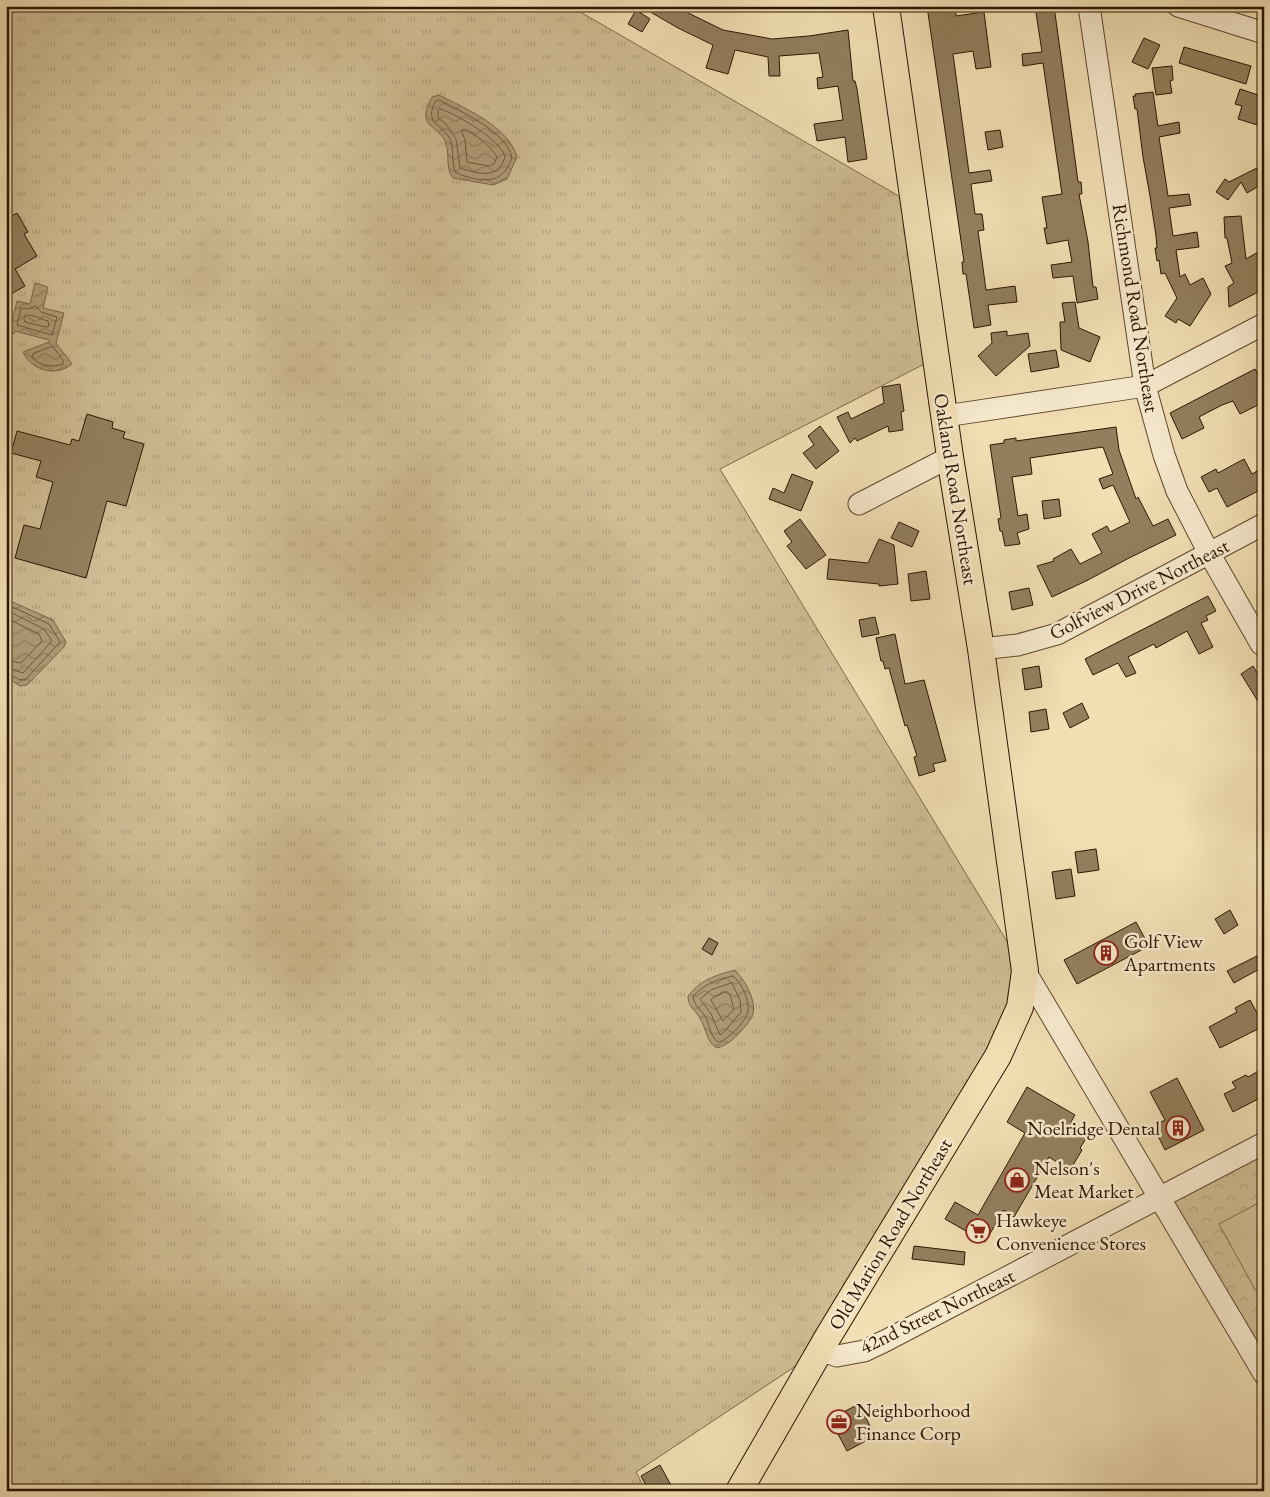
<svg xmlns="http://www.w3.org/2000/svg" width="1270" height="1497" font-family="'EB Garamond',serif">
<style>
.grass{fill:url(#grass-tufts);stroke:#7e6a4a}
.park{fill:url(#park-crowns);stroke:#7e6a4a}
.pitch{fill:#d0bd95;stroke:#7e6a4a}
.water{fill:url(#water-waves);stroke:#7b6647}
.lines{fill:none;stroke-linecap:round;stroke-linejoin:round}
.shore{stroke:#6e583c;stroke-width:1}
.building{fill:#937f5e;stroke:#2c1600}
.minor-casing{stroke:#5e482d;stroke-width:23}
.major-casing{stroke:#2c1600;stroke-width:28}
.minor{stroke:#f7eace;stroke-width:21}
.major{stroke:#f2dfb4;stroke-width:26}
.labels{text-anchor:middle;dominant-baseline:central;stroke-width:5;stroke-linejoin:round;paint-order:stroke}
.street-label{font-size:20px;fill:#2c1600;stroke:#f7eace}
.poi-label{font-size:20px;fill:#2c1600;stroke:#f7eace;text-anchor:start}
</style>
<defs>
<pattern id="grass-tufts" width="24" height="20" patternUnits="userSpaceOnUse" patternTransform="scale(1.25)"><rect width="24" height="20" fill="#d0bd95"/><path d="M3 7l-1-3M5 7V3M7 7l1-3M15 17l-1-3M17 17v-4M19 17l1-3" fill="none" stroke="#b3a27f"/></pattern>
<pattern id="park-crowns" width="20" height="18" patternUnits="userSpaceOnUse" patternTransform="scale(1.25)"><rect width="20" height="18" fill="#d0bd95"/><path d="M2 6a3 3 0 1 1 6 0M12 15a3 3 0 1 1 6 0" fill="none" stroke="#b3a27f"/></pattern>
<pattern id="water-waves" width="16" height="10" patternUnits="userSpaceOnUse" patternTransform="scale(1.25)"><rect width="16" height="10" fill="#af9b77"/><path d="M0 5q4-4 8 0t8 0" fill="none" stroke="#8f7d5f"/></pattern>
</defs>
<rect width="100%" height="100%" fill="#f2dfb4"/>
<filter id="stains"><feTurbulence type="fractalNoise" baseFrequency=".004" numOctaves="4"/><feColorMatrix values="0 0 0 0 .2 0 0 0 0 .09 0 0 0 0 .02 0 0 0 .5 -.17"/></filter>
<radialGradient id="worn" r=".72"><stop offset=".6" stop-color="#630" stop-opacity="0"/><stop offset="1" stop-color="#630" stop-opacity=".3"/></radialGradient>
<path class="grass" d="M6,6H570L904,199L936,358L720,469L1025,971L1020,1007L820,1350L636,1472L646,1491H6Z"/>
<path class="park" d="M1264,1143V1374L1159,1197Z"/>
<path class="pitch" d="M1264,1200V1287L1256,1291L1219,1224Z"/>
<path class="water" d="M439,95C466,109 508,126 517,157L507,179L493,185L453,178C445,168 450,156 446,144C440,124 414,129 432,97Z
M35,283L48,287L43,308L64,313L56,343L72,364C56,377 32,371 23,352L49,342V340L15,331L14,334L9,333L17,301L30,304Z
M6,599L53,620L66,642L64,647L27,685L20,686L6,677Z
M735,970C745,980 758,1002 752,1017C749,1022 744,1028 740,1032C733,1040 727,1045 717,1048C706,1041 707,1031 701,1020C696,1010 688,1008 688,996C700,980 716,975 735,970Z"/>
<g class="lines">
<path class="shore" d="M439,100C462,112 505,131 512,157C503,187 480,182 456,173C451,163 454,152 451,141C444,124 422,124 436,101Z
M440,109C457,114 501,140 505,157C498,180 479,174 460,168L456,139L446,124L438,118V111Z
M463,130C475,132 491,147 497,157L494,164L489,166L467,162L465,140L462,132Z
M36,306L41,312L57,317L52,335L17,325L21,308L29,309Z
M26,315C35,315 40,319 48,321L49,326L46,327L25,322L24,319Z
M50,347H53L63,360V364C51,368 40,366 32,357L33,354Z
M6,604L49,624L60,642L25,680C17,681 13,674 6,674
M6,610L44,629L52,641L23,673L6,667
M6,618L39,634L42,641L21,663L6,660
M733,976C742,983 750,1001 748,1012C746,1021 727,1041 718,1042C710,1036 710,1026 706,1018C702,1010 694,1006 693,997C702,985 718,979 733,976Z
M732,983L740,1000L741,1012L724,1032L720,1035L711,1014L700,999L711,990Z
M726,992L730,995L734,1009L723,1021L711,1000L714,997Z"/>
</g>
<path class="building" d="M640,6H674L723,30L772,39L809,36L848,30L853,81H855L857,89L867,159L848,162L845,137L817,141L814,124L843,120L838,86L818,89L817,78L823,77L819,53L779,56L780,76H769L768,57L735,50L728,74L706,68L713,45L678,28Z
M927,6H955L956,16L984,12L991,67L976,69L973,51L953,54L969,173L990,170L992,181L971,184L975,214H982L984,230L978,231L986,290L1015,286L1017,302L988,305L991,325L974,328L966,274H963L962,262H964L959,227Z
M1035,6H1054L1072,137L1078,182H1081L1082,194H1079L1088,242L1093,287H1096L1098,299L1077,303L1073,276L1053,278L1051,265L1072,262L1068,240L1047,244L1044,228H1047L1042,197L1062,194L1043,63L1023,66L1022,54L1042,52Z
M636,10L650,19L642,32L628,24Z
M1144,38L1160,45L1148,69L1132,62Z
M1184,47L1251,66L1246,84L1179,63Z
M1172,66L1173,80L1170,81L1172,93L1156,95L1152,68Z
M1240,89L1264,97V127L1238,119L1242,106L1235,104Z
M1153,92L1158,126L1179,122L1180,133L1159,137L1168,196L1189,194L1191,205L1169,208L1173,236L1197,232L1199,247L1176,250L1180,277L1185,274L1190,285L1203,278L1211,294L1190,326L1178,319L1176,323L1165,316L1177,298L1165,273L1161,274L1159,260L1157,261L1155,248H1157L1156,236L1150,196L1143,157L1137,109H1135L1133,96H1136L1135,94Z
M1000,130L1003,147L988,150L985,132Z
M1257,168L1264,179V183L1247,193L1241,182L1228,200L1216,192L1225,179L1229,182Z
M17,213L28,232L24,234L37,256L15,269L25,286L6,297V219Z
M1241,216L1246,259L1258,252L1264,263V289L1229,307L1228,287L1234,283L1225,266L1232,263L1227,238H1225L1224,217Z
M1075,302L1079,328L1100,337L1090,362L1061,350L1060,322H1065L1062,303Z
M1007,331V336L1028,333L1030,346L996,376L978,356L992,343L991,333Z
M1056,350L1059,367L1031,372L1028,354Z
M1255,369L1264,385V402L1240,414L1233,401L1222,405L1199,417L1204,428L1182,439L1170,413Z
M900,384L904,411L901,412L903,430L889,432L888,426L857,441L855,438L850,443L837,417L848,412L851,419L884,403L882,387Z
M87,414L113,422L112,428L125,432L123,438L144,444L126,506L107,501L86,578L15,558L24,525L40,529L53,482L36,477L41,461L11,453L17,431L70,445L72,439L79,441Z
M820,426L839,451L816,469L803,453L814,445L808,436Z
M1116,427L1119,450L1136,499L1138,497L1153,526L1168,519L1176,535L1129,558L1088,580L1052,597L1037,566L1054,561L1053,559L1071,549L1080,564L1102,553L1092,534L1107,526L1110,532L1130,522L1113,485L1103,489L1099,479L1113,474L1103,447L1030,458L1032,474L1012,477L1018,516L1027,514L1029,529L1017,533L1020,544L1005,546L1002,531H1000L998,519L1001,518L990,445L1004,443V440L1016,438V441Z
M1244,459L1252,474L1264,467V488L1227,507L1217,488L1209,492L1201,477L1216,469L1218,473Z
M792,474L813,482L801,511L769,499L773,488L784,493Z
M1059,499L1061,516L1044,519L1042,501Z
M800,519L826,555L806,569L787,546L792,542L784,531Z
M899,522L919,531L912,547L891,538Z
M879,539L894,545L898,584L879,586V584L827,579L829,559L868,563Z
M926,571L930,599L911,601L908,574Z
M1029,588L1033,605L1012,610L1009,592Z
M1208,596L1216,611L1206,616L1208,620L1201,623L1213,647L1199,654L1187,631L1156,648L1154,644L1128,657L1136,673L1126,677L1118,663L1093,675L1085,659Z
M875,617L879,634L862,637L859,620Z
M895,634L905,684L924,680L946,761L933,764L935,771L919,776L914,757L917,756L907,725L905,726L889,668L885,669L883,661H881L876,638Z
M1039,666L1042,687L1025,690L1022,669Z
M1253,666L1264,684V711L1241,674Z
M1082,703L1089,718L1070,728L1063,713Z
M1046,709L1049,729L1031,732L1029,712Z
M1096,849L1099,870L1078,873L1075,852Z
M1071,869L1075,896L1056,899L1052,872Z
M1230,910L1238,925L1224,934L1215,919Z
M1136,922L1149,946L1077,984L1064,960Z
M709,938L718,943L712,955L702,949Z
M1257,956L1263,967L1234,983L1227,971Z
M1250,1000L1264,1026L1220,1048L1209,1027L1237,1012L1235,1008Z
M1264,1068V1096L1233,1112L1224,1094L1236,1088L1232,1082L1246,1075L1248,1077Z
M1177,1078L1204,1130L1165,1150L1153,1126L1165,1120L1150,1092Z
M1027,1087L1075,1115L1071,1122L1080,1128L1078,1132L1087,1137L1080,1148L1082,1150L1070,1170L1049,1157L1014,1217L1004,1210L985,1242L945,1219L955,1202L978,1215L1025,1133L1007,1122Z
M914,1246L965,1252L964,1265L912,1259Z
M859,1404L875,1436L847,1451L830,1419Z
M660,1465L674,1491H649L641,1476Z"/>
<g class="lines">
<g class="minor-casing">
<path id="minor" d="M1089,6L1145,386L1164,455L1177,491L1209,553L1261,644L1264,646
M1178,6L1264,33
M945,416L1145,386L1264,324
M859,504L950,457
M981,649L1018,645L1057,634L1264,524
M1025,971L1264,1374
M820,1350L837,1356L864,1351L885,1341L1264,1143"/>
</g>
<g class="major-casing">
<path id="major" d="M739,1491L829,1335L998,1056L1020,1007L1025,971L981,649L950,457L886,6"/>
</g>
<use href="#minor" class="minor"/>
<use href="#major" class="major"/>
</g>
<defs>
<g id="building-ring" transform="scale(1.25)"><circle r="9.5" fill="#f7eace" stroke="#8f2418" stroke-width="1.5"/><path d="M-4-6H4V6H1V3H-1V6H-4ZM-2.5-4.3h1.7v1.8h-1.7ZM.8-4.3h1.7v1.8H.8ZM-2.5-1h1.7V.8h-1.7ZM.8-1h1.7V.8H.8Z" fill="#8f2418"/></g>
<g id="shop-ring" transform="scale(1.25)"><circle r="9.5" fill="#f7eace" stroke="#8f2418" stroke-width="1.5"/><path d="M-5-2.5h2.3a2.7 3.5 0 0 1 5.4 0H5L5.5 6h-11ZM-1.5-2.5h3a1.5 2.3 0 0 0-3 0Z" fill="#8f2418"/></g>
<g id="supermarket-ring" transform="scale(1.25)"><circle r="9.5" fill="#f7eace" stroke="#8f2418" stroke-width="1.5"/><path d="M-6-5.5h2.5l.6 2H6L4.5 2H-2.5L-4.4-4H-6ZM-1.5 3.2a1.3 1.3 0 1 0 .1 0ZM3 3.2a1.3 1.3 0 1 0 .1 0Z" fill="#8f2418"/></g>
<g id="office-ring" transform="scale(1.25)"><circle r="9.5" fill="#f7eace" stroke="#8f2418" stroke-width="1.5"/><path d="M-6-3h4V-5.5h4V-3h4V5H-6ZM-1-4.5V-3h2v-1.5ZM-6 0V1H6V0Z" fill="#8f2418"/></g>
</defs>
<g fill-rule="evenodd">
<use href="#building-ring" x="1106" y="953"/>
<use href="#building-ring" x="1178" y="1128"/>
<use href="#shop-ring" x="1017" y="1180"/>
<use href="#supermarket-ring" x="978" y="1231"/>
<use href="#office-ring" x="839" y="1422"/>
</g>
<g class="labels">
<g class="street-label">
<text transform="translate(1136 308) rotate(81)">Richmond Road Northeast</text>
<text transform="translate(956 489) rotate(81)">Oakland Road Northeast</text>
<text transform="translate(1139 589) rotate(-27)">Golfview Drive Northeast</text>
<text transform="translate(890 1234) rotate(-59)">Old Marion Road Northeast</text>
<text transform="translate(937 1311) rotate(-26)">42nd Street Northeast</text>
</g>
<g class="poi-label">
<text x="1124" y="941">Golf View<tspan x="1124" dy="23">Apartments</tspan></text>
<text x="1160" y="1128" text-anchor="end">Noelridge Dental</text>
<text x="1034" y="1168">Nelson's<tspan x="1034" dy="23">Meat Market</tspan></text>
<text x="996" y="1220">Hawkeye<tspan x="996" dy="23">Convenience Stores</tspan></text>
<text x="856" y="1410">Neighborhood<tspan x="856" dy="23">Finance Corp</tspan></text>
</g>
</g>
<rect width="1270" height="1497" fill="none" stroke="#f2dfb4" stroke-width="25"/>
<rect x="8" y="8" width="1255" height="1482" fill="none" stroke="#2c1600" stroke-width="2.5"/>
<rect x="12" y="12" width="1245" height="1472" fill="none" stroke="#2c1600"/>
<rect width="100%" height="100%" filter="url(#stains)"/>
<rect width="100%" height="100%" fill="url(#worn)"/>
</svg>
